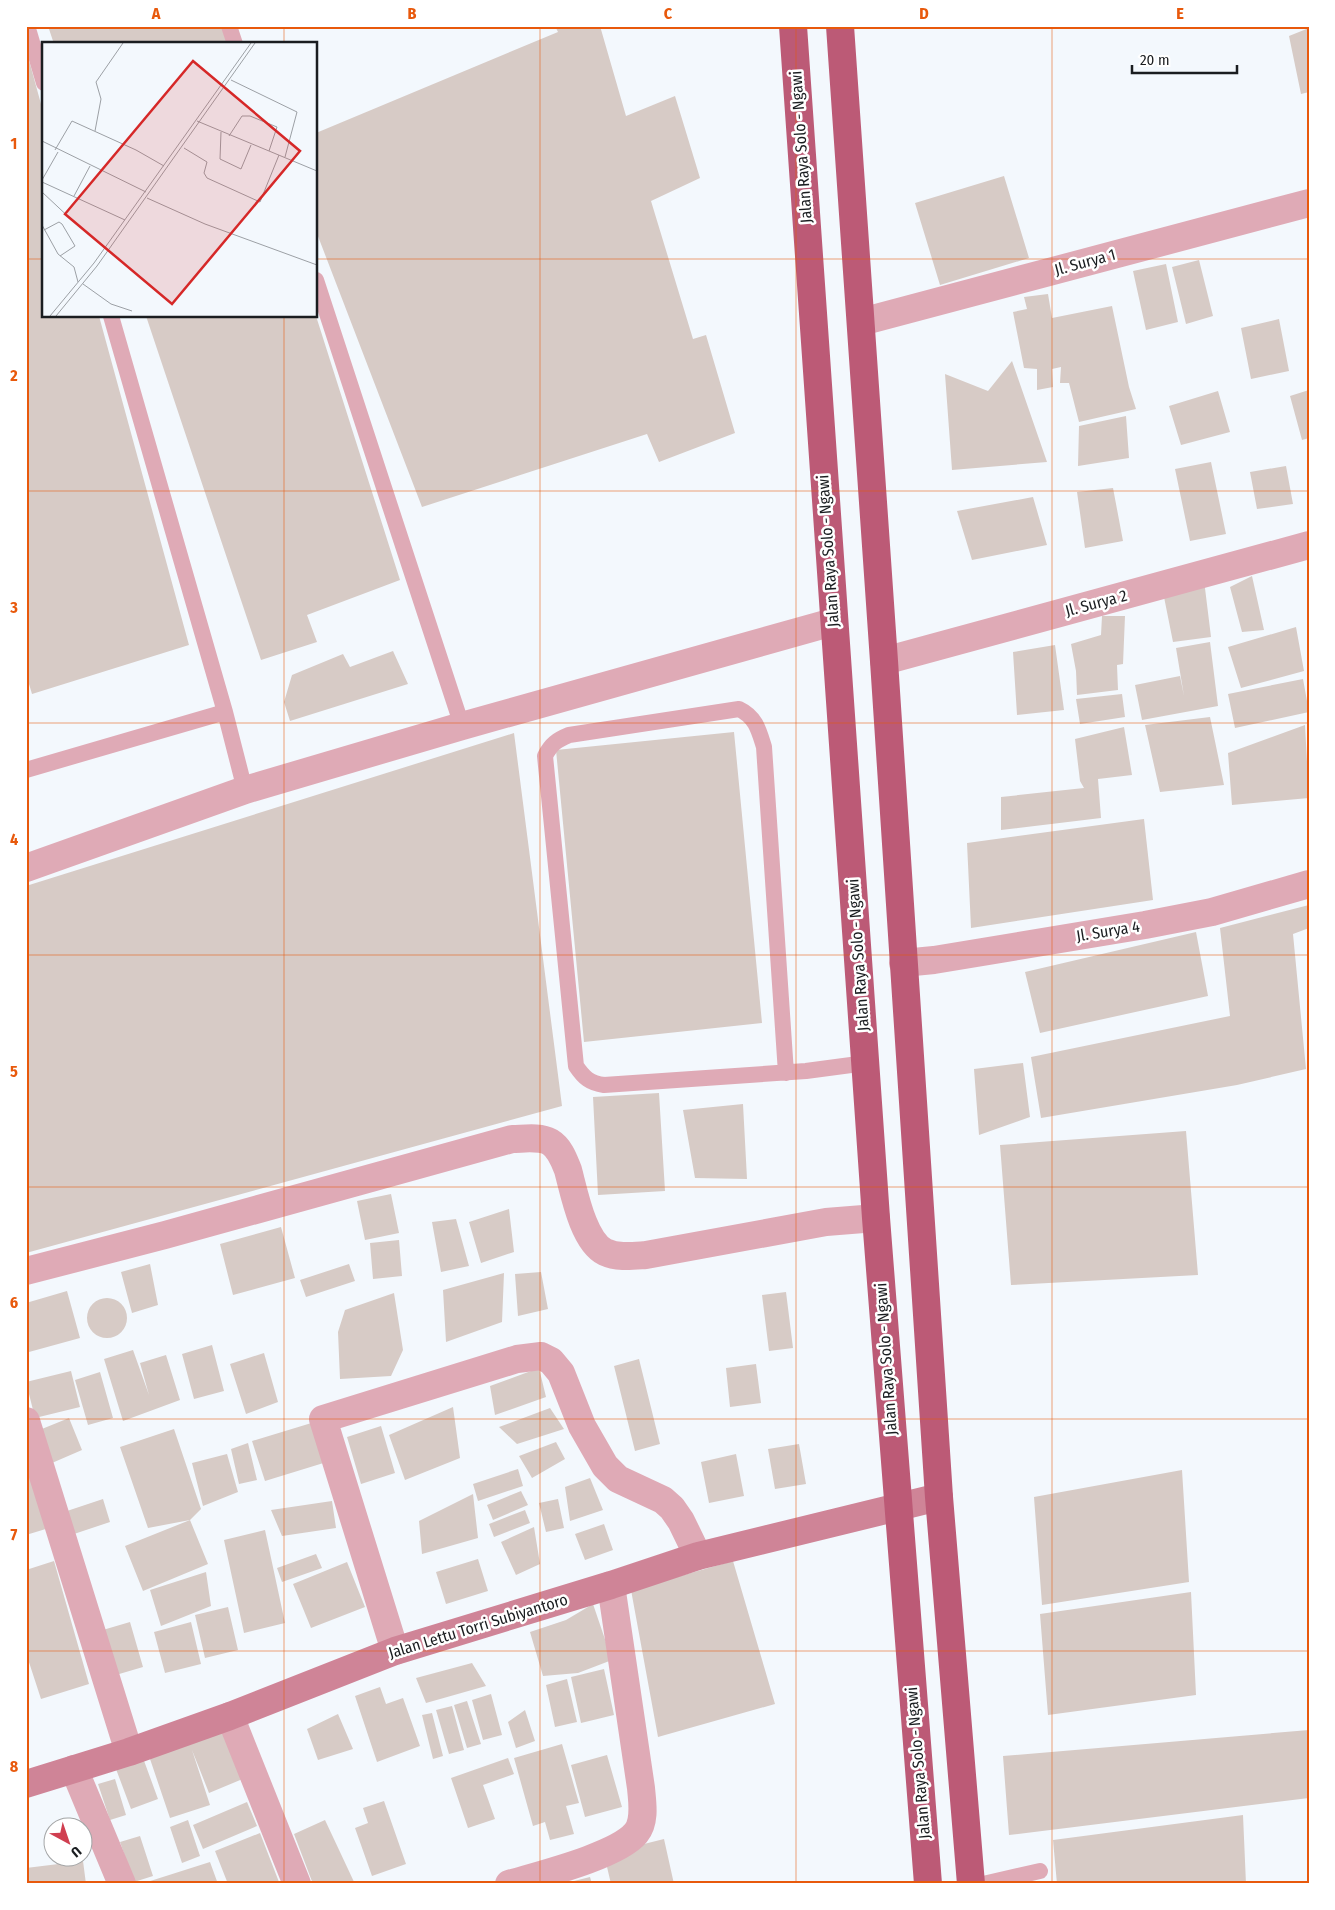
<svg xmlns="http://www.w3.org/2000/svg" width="1335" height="1910" font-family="'Fira Sans Condensed',sans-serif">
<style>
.building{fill:#d7cbc6}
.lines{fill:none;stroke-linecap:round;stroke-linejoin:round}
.service{stroke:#dfaab6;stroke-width:16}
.minor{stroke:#dfaab6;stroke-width:28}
.secondary{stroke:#cf8497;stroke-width:28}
.trunk{stroke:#bc5a76;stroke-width:28}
.grid{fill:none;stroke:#e8590c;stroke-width:1;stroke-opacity:0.55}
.labels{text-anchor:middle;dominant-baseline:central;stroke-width:5;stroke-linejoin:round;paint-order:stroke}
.street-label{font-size:16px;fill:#1a1d20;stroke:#fff}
.inset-road{fill:none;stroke:#9ca0a5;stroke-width:1}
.view{fill:#d62828;fill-opacity:0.15;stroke:#d62828;stroke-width:2.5}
.inset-edge{fill:none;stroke:#1a1d20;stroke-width:2.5}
.neatline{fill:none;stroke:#e8590c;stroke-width:2}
.grid-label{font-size:16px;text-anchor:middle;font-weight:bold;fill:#e8590c}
</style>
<rect width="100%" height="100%" fill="#f3f8fd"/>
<path class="building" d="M48,26H223L229,44H54Z
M555,26H600L626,116L675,96L700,178L651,201L693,339L706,335L735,433L659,462L647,434L422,507L316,231V133L558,32Z
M1309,28V92L1301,94L1289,36Z
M27,53L44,115V316H99L189,645L32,694L26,674Z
M1004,176L1029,258L940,285L915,203Z
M1199,260L1213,316L1186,324L1172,267Z
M1166,264L1178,322L1146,330L1133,271Z
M1048,294L1052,318L1112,306L1129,387L1136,409L1079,422L1069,383H1060L1061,367L1052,369L1053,387L1037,390V369L1024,368L1013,312L1027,309L1024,297Z
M146,316H316L400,580L307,615L317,642L261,660Z
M1279,319L1289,371L1251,379L1241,328Z
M1012,361L1047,462L952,470L945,374L988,391Z
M1309,390V438L1302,440L1290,396Z
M1218,391L1230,432L1181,445L1169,406Z
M1126,416L1129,458L1078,466L1079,426Z
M1211,462L1226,534L1190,541L1175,469Z
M1286,466L1293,504L1257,509L1250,472Z
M1113,488L1123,541L1085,548L1077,492Z
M1033,497L1047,545L972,560L957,511Z
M1252,576L1264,630L1242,632L1230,587Z
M1204,580L1211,637L1173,642L1163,592Z
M1102,616H1125L1123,664L1117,665L1118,690L1077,695L1076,671L1071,644L1101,635Z
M1296,627L1304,671L1241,688L1228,647Z
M1210,642L1218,706L1142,720L1135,685L1180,676L1184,696L1176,648Z
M1055,645L1064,710L1017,715L1013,652Z
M393,651L408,684L290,721L284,702L292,675L343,654L350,667Z
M1303,679L1309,712L1235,728L1228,694Z
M1122,694L1125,717L1080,724L1076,699Z
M1210,717L1224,785L1160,792L1145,725Z
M1305,725L1309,798L1232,805L1228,753Z
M1124,727L1132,775L1098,779L1101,818L1001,830V797L1084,788L1080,781L1075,739Z
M734,732L762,1023L584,1042L556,750Z
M514,733L562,1106L26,1253V886Z
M1144,819L1153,900L971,928L967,843Z
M1309,905V928L1293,934L1306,1069L1237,1085L1041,1118L1031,1057L1230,1016L1220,928Z
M1196,932L1208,996L1040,1033L1025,972Z
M1023,1063L1030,1117L979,1135L974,1069Z
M659,1093L665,1191L598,1195L593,1097Z
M743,1104L747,1179L695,1178L683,1110Z
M1186,1131L1198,1275L1011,1285L1000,1145Z
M391,1194L399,1233L365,1240L357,1201Z
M509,1209L514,1252L481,1263L469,1222Z
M456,1219L469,1266L441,1272L432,1222Z
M281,1227L295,1278L233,1295L220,1244Z
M399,1240L402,1276L373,1279L370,1243Z
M150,1264L158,1305L132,1313L121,1272Z
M349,1264L355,1281L306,1297L300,1280Z
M541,1272L548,1309L518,1316L515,1274Z
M504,1273L502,1322L446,1342L443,1290Z
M67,1291L80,1338L29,1352L26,1343V1303Z
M786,1292L793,1348L769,1351L762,1295Z
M394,1293L403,1350L391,1376L340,1379L338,1332L345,1310Z
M87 1318a20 20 0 1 1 40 0a20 20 0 1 1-40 0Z
M212,1345L224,1391L194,1399L182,1354Z
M133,1350L149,1395L140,1363L166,1355L180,1400L123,1421L104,1359Z
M264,1353L278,1402L246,1414L230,1364Z
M639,1359L660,1444L635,1451L614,1366Z
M756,1364L761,1403L730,1407L726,1368Z
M539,1368L546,1397L495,1415L490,1386Z
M71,1371L80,1407L35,1418L26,1382Z
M100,1372L113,1418L88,1425L75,1380Z
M453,1407L460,1458L405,1480L389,1435Z
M550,1408L564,1429L517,1444L499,1427Z
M69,1418L82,1450L45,1466L32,1433Z
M318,1421L330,1461L265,1481L252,1441Z
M381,1426L395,1473L361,1484L347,1437Z
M174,1429L201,1509L190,1520L208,1564L143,1591L125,1546L190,1520L148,1528L120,1447Z
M556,1442L565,1459L532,1478L519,1456Z
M248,1443L257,1480L239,1484L231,1449Z
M799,1444L806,1484L775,1489L768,1449Z
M227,1454L238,1492L203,1506L192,1463Z
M736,1454L744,1496L709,1503L701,1462Z
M26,1460L49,1528L26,1535Z
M518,1469L523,1486L478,1501L473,1484Z
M1182,1470L1189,1582L1042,1605L1034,1497Z
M590,1478L603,1510L570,1521L565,1487Z
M521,1491L528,1505L493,1520L487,1505Z
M473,1494L478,1538L422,1554L419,1521Z
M103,1499L110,1522L71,1535L64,1512Z
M558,1499L564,1528L546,1532L539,1503Z
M332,1501L336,1528L282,1536L271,1510Z
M525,1510L530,1523L494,1537L489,1524Z
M604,1524L613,1550L585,1560L575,1534Z
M534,1527L540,1564L516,1575L501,1542Z
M265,1530L285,1623L244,1633L224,1540Z
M316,1554L322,1568L282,1582L277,1568Z
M478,1559L488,1591L446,1604L436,1572Z
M54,1561L89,1684L41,1699L26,1653V1570Z
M733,1561L775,1704L658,1737L631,1590Z
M347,1562L365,1607L311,1628L293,1584Z
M206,1572L211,1606L161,1626L150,1590Z
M1191,1592L1196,1695L1048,1715L1040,1614Z
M593,1604L612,1660L578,1673L543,1676L530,1632L566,1620Z
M228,1607L238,1650L205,1658L195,1615Z
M130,1622L143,1667L109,1677L96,1632Z
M191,1622L201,1664L165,1673L154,1632Z
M472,1663L486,1686L426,1703L416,1678Z
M604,1669L614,1715L581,1723L571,1677Z
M567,1679L577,1722L555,1727L546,1685Z
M380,1687L386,1704L403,1698L420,1746L377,1762L355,1696Z
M491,1694L502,1735L483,1740L472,1700Z
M467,1701L481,1744L467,1748L454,1705Z
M452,1706L464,1750L449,1754L436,1710Z
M525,1710L535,1741L516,1748L508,1722Z
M432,1713L443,1756L433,1759L422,1715Z
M338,1714L353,1749L318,1760L307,1729Z
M226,1728L245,1778L209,1793L192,1750L210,1805L170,1818L149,1756Z
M1309,1730V1798L1009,1835L1003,1756Z
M562,1744L579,1803L566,1806L574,1834L550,1840L545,1822L533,1826L514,1758Z
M607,1755L622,1807L585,1817L571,1765Z
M143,1758L158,1799L131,1809L116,1769Z
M508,1758L514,1774L483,1785L495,1819L468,1828L451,1778Z
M115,1779L126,1815L110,1820L98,1784Z
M384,1801L406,1864L372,1876L355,1828L368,1823L363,1808Z
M247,1802L257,1826L203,1849L193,1825Z
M1243,1815L1246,1884H1057L1053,1840Z
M188,1820L200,1856L182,1863L170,1827Z
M325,1820L355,1884H313L294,1834Z
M260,1833L279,1882L274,1884H228L215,1851Z
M140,1836L153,1876L134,1882L120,1842Z
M664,1839L674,1884H611L604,1854Z
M83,1861L86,1884H26V1868Z
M210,1862L218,1884H144V1883Z
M590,1877L592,1884H566V1883Z"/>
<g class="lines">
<path class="service" d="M229,26L235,44
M29,32L44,83
M316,280L462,726
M111,316L225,712
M26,770L225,712L245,790
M786,1073L764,747C759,731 756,717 739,709L569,735C557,740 551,744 545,756L576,1066C584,1078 590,1083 604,1085L806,1071L866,1063
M983,1884L1040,1871"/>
<path class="minor" d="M861,322L1309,203
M884,661L1309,545
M26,868L245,790L462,726L833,622
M903,963L934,960L1145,925L1212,912L1309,884
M26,1271L165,1235L512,1139C523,1139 539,1136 550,1142C560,1148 564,1160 568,1170C574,1192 583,1241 605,1252C618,1258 632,1256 646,1255L826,1222L876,1218
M26,1421L129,1752
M395,1651L323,1419L517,1359L541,1356L551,1361L561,1373L582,1426L605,1466L618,1479L663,1500L672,1508L681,1521L698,1556
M230,1716L297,1884
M74,1769L122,1884
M509,1884C539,1875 617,1856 636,1833C646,1821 642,1801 641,1788L611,1585"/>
<path class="secondary" d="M26,1784L129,1752L230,1716L395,1651L611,1585L698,1556L939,1497"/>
<path class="trunk" d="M793,26L876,1218L928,1884
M840,26L884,661L939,1497L971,1884"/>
</g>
<path class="grid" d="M284,26V44M540,26V1884M796,26V1884M1052,26V1884M26,259H44M316,259H1309M284,316V1884M26,491H1309M26,723H1309M26,955H1309M26,1187H1309M26,1419H1309M26,1651H1309"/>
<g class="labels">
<g class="street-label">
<text transform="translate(801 147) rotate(-94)">Jalan Raya Solo - Ngawi</text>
<text transform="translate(1085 262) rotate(-15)">Jl. Surya 1</text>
<text transform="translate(828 551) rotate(-94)">Jalan Raya Solo - Ngawi</text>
<text transform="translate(1096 603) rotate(-15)">Jl. Surya 2</text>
<text transform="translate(1108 931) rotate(-9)">Jl. Surya 4</text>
<text transform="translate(858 955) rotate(-94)">Jalan Raya Solo - Ngawi</text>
<text transform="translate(886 1359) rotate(-94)">Jalan Raya Solo - Ngawi</text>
<text transform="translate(478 1626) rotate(-17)">Jalan Lettu Torri Subiyantoro</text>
<text transform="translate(918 1763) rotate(-95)">Jalan Raya Solo - Ngawi</text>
</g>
</g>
<g transform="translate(42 42)">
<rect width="275" height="275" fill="#f3f8fd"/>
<path class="inset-road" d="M189,38L255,70L243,115M155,79L275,129M53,89L59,57L54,40L81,1M179,90L178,117L199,127L209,103M187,94L200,74H208L235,85L227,109M0,99L104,150M142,106L165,120L162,131L165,136L218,160L237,113M13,108L30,79L94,108L122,124M0,138L16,110M0,140L83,178M0,150L32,180M32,154L48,124M105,156L163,182L275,223M0,183L16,212L32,225L36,240M2,188L17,180L20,182L33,204L18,214M41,242L69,262L90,269M8,274L52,221L209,1M14,274L55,224L213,1"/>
<path class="view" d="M151,19L258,109L130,262L23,172Z"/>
<rect width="275" height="275" class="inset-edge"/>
</g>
<rect width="1335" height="1910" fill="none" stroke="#ffffff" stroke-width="55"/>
<g transform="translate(68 1842) rotate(140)"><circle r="24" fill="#ffffff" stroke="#a3a5a6"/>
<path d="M0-4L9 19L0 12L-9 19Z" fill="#d03f50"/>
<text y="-8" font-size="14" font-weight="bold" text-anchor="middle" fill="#1a1d20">U</text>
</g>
<path d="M1132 65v8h105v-8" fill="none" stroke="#1a1d20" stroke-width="2.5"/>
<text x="1140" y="65" font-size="15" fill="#1a1d20" stroke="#ffffff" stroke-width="4" paint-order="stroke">20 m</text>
<rect x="28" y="28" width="1280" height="1854" class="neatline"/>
<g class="grid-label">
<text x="156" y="19">A</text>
<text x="412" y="19">B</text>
<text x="668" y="19">C</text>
<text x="924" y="19">D</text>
<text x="1180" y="19">E</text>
<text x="14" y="149">1</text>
<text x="14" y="381">2</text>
<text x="14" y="613">3</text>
<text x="14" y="845">4</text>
<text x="14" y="1077">5</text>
<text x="14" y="1308">6</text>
<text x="14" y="1540">7</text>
<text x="14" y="1772">8</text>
</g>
</svg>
